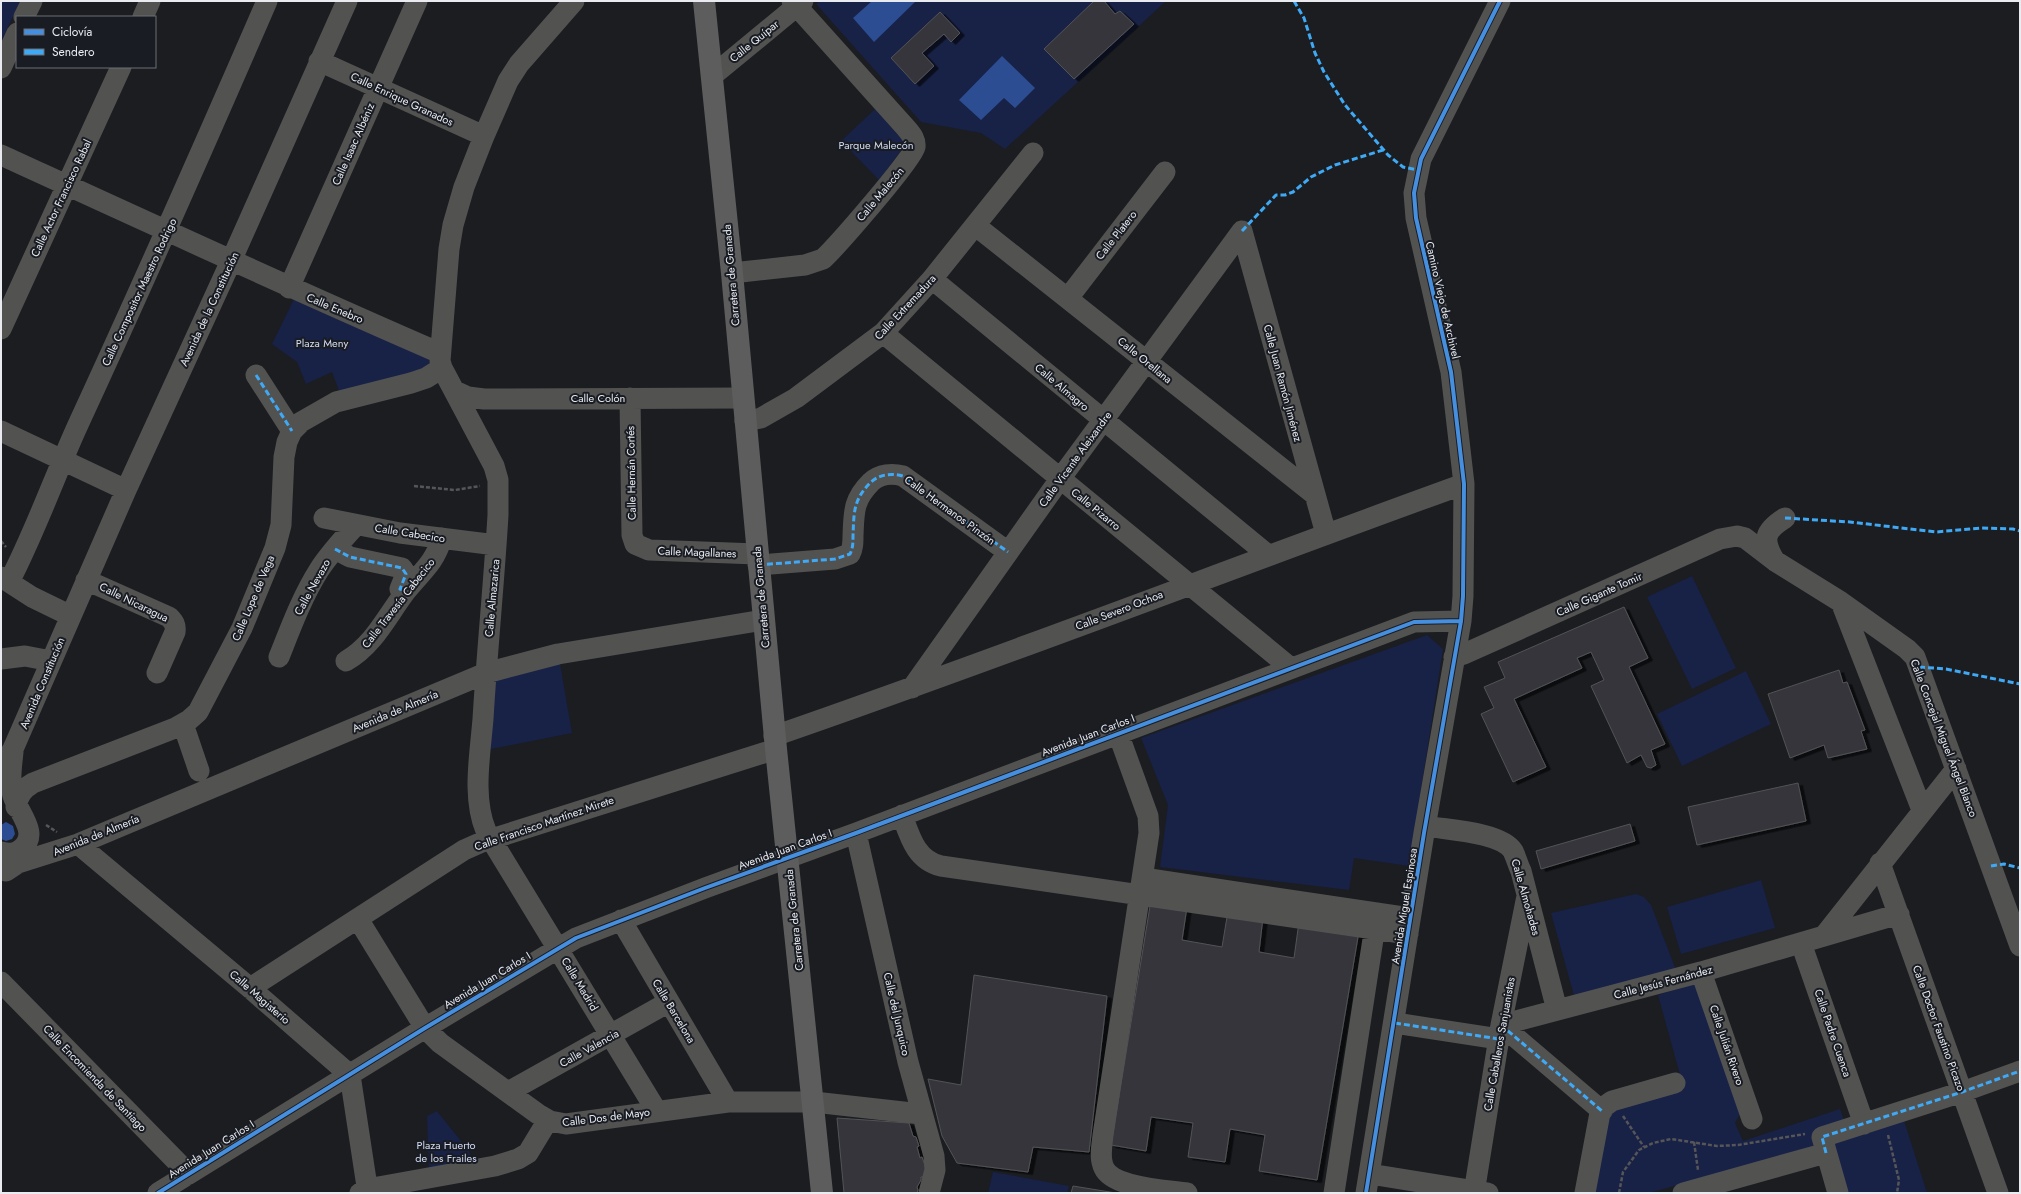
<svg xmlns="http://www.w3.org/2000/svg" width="2021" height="1194" font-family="Jost,sans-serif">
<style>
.green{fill:#182146}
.water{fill:#2c4d92}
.building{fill:#35363a;stroke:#525356;filter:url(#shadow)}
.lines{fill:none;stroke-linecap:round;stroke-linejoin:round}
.path{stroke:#565658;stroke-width:2.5;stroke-dasharray:4 2;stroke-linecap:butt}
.minor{stroke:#525251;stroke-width:21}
.major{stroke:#5c5d5c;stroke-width:22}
.quiet{stroke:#3fa9f5;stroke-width:3;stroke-dasharray:6 3;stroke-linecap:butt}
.cycleway-casing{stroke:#191c23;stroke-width:6}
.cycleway{stroke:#468fdf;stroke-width:4}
.labels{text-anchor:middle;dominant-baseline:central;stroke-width:4;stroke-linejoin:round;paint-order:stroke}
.street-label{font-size:11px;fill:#e9ebf0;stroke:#191c23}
.park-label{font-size:11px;fill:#d4dcf2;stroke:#191c23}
</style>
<defs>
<filter id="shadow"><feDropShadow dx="4.5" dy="2.5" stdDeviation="0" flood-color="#0009"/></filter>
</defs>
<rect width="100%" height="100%" fill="#1b1d21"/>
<path class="green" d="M1,1H20L1,42Z
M820,1H1166L1005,149L981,133L921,122L816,4Z
M875,109L906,144L879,180L841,141Z
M295,297L429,359V368L341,396L332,372L306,384L297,362L272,344Z
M1692,576L1736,668L1692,689L1647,597Z
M1427,635L1443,649L1409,866L1354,858L1349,890L1160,867L1168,805L1141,738Z
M560,664L572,733L486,750L491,681Z
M1746,671L1771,724L1682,766L1657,714Z
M1761,880L1775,928L1681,954L1667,907Z
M1636,894L1644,897L1651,905L1676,970L1575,999L1551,913Z
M1692,984L1697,986L1741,1112L1735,1123L1743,1141L1840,1109L1846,1126L1900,1108L1927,1193H1844L1830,1143L1649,1193H1591L1612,1109L1684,1089L1658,995Z
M437,1111L469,1151L475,1165L429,1172L427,1116Z
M993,1172L1069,1186L1067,1193H988Z"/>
<path class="water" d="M872,1H916L874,42L853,18Z
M1002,56L1035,88L1015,108L1004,98L981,120L959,100Z
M6,822L13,826L15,834L12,839L6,841L1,839V825Z"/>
<path class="building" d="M1094,1H1104L1115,14L1120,11L1134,24L1074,79L1044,49Z
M940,12L960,33L951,42L944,34L922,53L934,66L915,84L891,58Z
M1624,607L1648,658L1629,667L1665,744L1651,750L1656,765L1651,768L1647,767L1641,755L1627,763L1591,686L1604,680L1591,652L1577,658L1582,668L1514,699L1546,767L1513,782L1481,714L1494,708L1484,687L1505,678L1498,662Z
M1839,670L1843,683L1847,682L1865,730L1861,731L1867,749L1828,758L1824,745L1790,758L1768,694Z
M1798,783L1806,821L1697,845L1688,807Z
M1630,824L1635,841L1541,869L1536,851Z
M1151,900L1187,907L1182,940L1222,947L1228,911L1263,917L1259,952L1294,958L1299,922L1359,931L1317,1180L1259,1171L1265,1135L1230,1129L1225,1162L1188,1157L1193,1123L1151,1117L1146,1151L1111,1145Z
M974,975L1107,996L1089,1152L1033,1147L1028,1172L957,1163L942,1136L928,1079L961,1085Z
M837,1118L909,1123L913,1136L916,1137L919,1146L917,1147L920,1158L922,1157L926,1168L924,1177H921V1180L917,1187L918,1190L917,1193H844Z
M1073,1186L1116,1193H1071Z"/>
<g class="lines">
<path class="path" d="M414,486L455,490L480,486
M1,541L6,547
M46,825L57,832
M1623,1116L1644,1147
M1888,1135L1899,1180L1897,1193
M1694,1142L1698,1170
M1619,1193L1623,1172L1639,1150L1653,1143L1671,1139L1717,1146L1738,1145L1805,1134"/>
<path class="minor" d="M574,1L519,64L508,81L484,136L464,187L453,225L449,249L440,361L442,368L494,466L498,480V515C494,583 487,651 483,719C480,756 472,797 486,831L656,1110
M24,17L32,1
M143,17L150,1
M319,61L484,136
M1,68L17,33
M712,76L803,1
M1,155C147,222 292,289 440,353
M976,226L1314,494
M1242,231L1326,534
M732,273L805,265L823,259C836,247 913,159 915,147C916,139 911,134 906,128L792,1
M932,279L1268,555
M289,288L417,1
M1068,298L1165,172
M1,329L121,67
M883,333L1291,668
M256,375L292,431
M455,391L468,397L484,399L743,398
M630,398L632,535L635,544L649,550L757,554
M745,421L761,418L796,398L883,333L932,279L1033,153
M1,431L126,490
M324,518L400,533L496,545
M335,549L350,557L402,568L406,574L400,589L406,591
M1775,561C1762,540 1764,531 1785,518
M758,565L835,559L850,554C853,548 853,543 853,536C854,512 853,500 871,482C880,474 892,473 903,476L1008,552
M1,577L32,597L71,616
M86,580L169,617C174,622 176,625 175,632L157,673
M9,582C35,532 54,478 77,427C142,286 205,144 267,1
M1841,602L1922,810
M279,657C291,627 302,597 319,570C330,553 343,539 356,525
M1454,657L1464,654L1720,539L1737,536L1745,538L1775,561L1841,602L1907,649L1915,657L2020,946
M1,659L25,656L51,661
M346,661C374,645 387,616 406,591C422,571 434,564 442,538
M912,688L1060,479L1242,231
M183,724L199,771
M1118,733L1148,816L1149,833L1103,1135C1102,1145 1099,1158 1104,1168C1113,1188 1167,1190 1187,1193
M774,736C1006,656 1234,567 1464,484
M1,768L13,749L126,490L231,261L347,1
M16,807C18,795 23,789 33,783L175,728L189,720L198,712L242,628L275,548L281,525L284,457L287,442L292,431L301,422L336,402L411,383L426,378L442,368
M902,815C910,837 916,860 941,866L1408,934
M1426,826C1447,830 1501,832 1513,851C1516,857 1518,865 1521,871L1557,1010
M856,833L908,1062L934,1156L935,1170L929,1193
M78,844L250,988L350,1075L368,1193
M1,852C9,854 15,854 21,849C42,833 15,810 12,792C9,779 12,764 13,752
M1880,863L1998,1193
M6,871L18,863L78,844L486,673L558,654L763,620
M1143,878L1410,918
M358,919L425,1028L440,1043L538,1114L550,1121L566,1124L728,1102H814L921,1114
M621,920L728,1102
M1824,936L1956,769
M1801,943L1864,1124
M1701,972L1752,1119
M1,982L189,1174
M250,988L464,850L482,842L776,749
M1395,1023L1499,1039
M1501,1025L1701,972L1899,914
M1501,1025L1602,1111
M508,1092L669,1002
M1370,1174L1488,1193
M158,1193L425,1028L576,938L705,888L856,833L1414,622L1461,621
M360,1193L367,1189L495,1166L518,1159L528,1153L548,1120
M1334,1193L1377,913
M1366,1193L1424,833L1461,621L1463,596L1464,484L1451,372L1416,218L1414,193L1421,159L1500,1
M1474,1193L1501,1025L1527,896
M1585,1193L1600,1113L1605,1106L1612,1101L1675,1083
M1683,1193L1826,1153
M1838,1193L1822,1137L1962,1092L2020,1071"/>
<path class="major" d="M704,1L732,273L776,749L822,1193"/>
<path class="quiet" d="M1294,1L1304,18L1315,53L1324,72L1345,105L1388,155L1403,167L1418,170
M1242,231L1276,195H1285L1293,192L1311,177L1335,165L1383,150
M256,375L292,431
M1785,518L1850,522L1936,532L1982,528L2013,529L2020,531
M335,549L350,557L402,568L406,574L400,589L406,591
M758,565L835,559L850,554C853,548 853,543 853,536C854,512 853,500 871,482C880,474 892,473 903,476L1008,552
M1919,667L1946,669L2020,684
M1991,866L2004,864L2020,868
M1395,1023L1499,1039
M1501,1025L1602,1111
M1826,1153L1822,1137L1962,1092L2020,1071"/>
<g class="cycleway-casing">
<path id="cycleway" d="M158,1193L425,1028L576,938L705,888L856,833L1414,622L1461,621
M1366,1193L1424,833L1461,621L1463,596L1464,484L1451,372L1416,218L1414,193L1421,159L1500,1"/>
</g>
<use href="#cycleway" class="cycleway"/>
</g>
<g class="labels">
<g class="street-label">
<text transform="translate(754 41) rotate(-39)">Calle Quípar</text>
<text transform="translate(402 99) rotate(25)">Calle Enrique Granados</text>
<text transform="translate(353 144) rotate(-66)">Calle Isaac Albéniz</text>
<text transform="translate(880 194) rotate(-50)">Calle Malecón</text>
<text transform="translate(61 198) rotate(-65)">Calle Actor Francisco Rabal</text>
<text transform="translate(1116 235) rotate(-52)">Calle Platero</text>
<text transform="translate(731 275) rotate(-95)">Carretera de Granada</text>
<text transform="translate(139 292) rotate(-65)">Calle Compositor Maestro Rodrigo</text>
<text transform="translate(1443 300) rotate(77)">Camino Viejo de Archivel</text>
<text transform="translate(905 307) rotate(-47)">Calle Extremadura</text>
<text transform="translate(335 308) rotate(23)">Calle Enebro</text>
<text transform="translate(209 309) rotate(-65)">Avenida de la Constitución</text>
<text transform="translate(1145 360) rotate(39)">Calle Orellana</text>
<text transform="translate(1283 383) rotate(75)">Calle Juan Ramón Jiménez</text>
<text transform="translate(1062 387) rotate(40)">Calle Almagro</text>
<text x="598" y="398">Calle Colón</text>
<text transform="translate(1075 459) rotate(-54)">Calle Vicente Aleixandre</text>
<text transform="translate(631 473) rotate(-91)">Calle Hernán Cortés</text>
<text transform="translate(1096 509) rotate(39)">Calle Pizarro</text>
<text transform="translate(950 510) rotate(36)">Calle Hermanos Pinzón</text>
<text transform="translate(410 533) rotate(9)">Calle Cabecico</text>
<text transform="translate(697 552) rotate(2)">Calle Magallanes</text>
<text transform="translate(312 587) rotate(-61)">Calle Nevazo</text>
<text transform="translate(1599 594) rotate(-24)">Calle Gigante Tomir</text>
<text transform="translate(761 597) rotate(-95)">Carretera de Granada</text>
<text transform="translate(253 598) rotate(-67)">Calle Lope de Vega</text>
<text transform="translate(492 598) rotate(-85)">Calle Almazarica</text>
<text transform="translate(134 602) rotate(26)">Calle Nicaragua</text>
<text transform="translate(398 603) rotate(-52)">Calle Travesía Cabecico</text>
<text transform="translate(1119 610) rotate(-21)">Calle Severo Ochoa</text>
<text transform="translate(42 683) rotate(-67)">Avenida Constitución</text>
<text transform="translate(395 711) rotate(-23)">Avenida de Almería</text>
<text transform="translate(1088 735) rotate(-21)">Avenida Juan Carlos I</text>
<text transform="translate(1944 738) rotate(69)">Calle Concejal Miguel Ángel Blanco</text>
<text transform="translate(544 823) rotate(-19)">Calle Francisco Martínez Mirete</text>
<text transform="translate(96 835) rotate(-22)">Avenida de Almería</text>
<text transform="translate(785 849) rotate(-20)">Avenida Juan Carlos I</text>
<text transform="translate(1526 897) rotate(74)">Calle Almohades</text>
<text transform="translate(1404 906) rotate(-81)">Avenida Miguel Espinosa</text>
<text transform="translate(794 920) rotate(-96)">Carretera de Granada</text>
<text transform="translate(487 980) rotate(-31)">Avenida Juan Carlos I</text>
<text transform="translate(1663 982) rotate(-15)">Calle Jesús Fernández</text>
<text transform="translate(580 984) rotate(59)">Calle Madrid</text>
<text transform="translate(260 997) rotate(41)">Calle Magisterio</text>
<text transform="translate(674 1011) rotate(59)">Calle Barcelona</text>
<text transform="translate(897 1014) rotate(77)">Calle del Junquico</text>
<text transform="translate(1939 1028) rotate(70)">Calle Doctor Faustino Picazo</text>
<text transform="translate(1833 1033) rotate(71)">Calle Padre Cuenca</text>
<text transform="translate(1499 1044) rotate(-80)">Calle Caballeros Sanjuanistas</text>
<text transform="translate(1727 1045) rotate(71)">Calle Julián Rivero</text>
<text transform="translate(589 1048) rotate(-29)">Calle Valencia</text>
<text transform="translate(95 1078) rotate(46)">Calle Encomienda de Santiago</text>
<text transform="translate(606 1117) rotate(-7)">Calle Dos de Mayo</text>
<text transform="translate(211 1149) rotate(-32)">Avenida Juan Carlos I</text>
</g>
<g class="park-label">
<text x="876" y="145">Parque Malecón</text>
<text x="322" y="343">Plaza Meny</text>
<text x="446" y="1145">Plaza Huerto<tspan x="446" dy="13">de los Frailes</tspan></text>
</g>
</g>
<rect width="2021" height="1194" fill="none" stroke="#e9ebf0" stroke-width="4"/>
<rect x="16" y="16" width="140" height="52" fill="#191c23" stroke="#6c6f75"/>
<rect x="24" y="29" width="20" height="6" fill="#468fdf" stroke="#6c6f75"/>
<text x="52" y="36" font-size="12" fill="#e9ebf0">Ciclovía</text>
<rect x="24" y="49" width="20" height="6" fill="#3fa9f5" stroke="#6c6f75"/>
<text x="52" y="56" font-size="12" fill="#e9ebf0">Sendero</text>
</svg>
